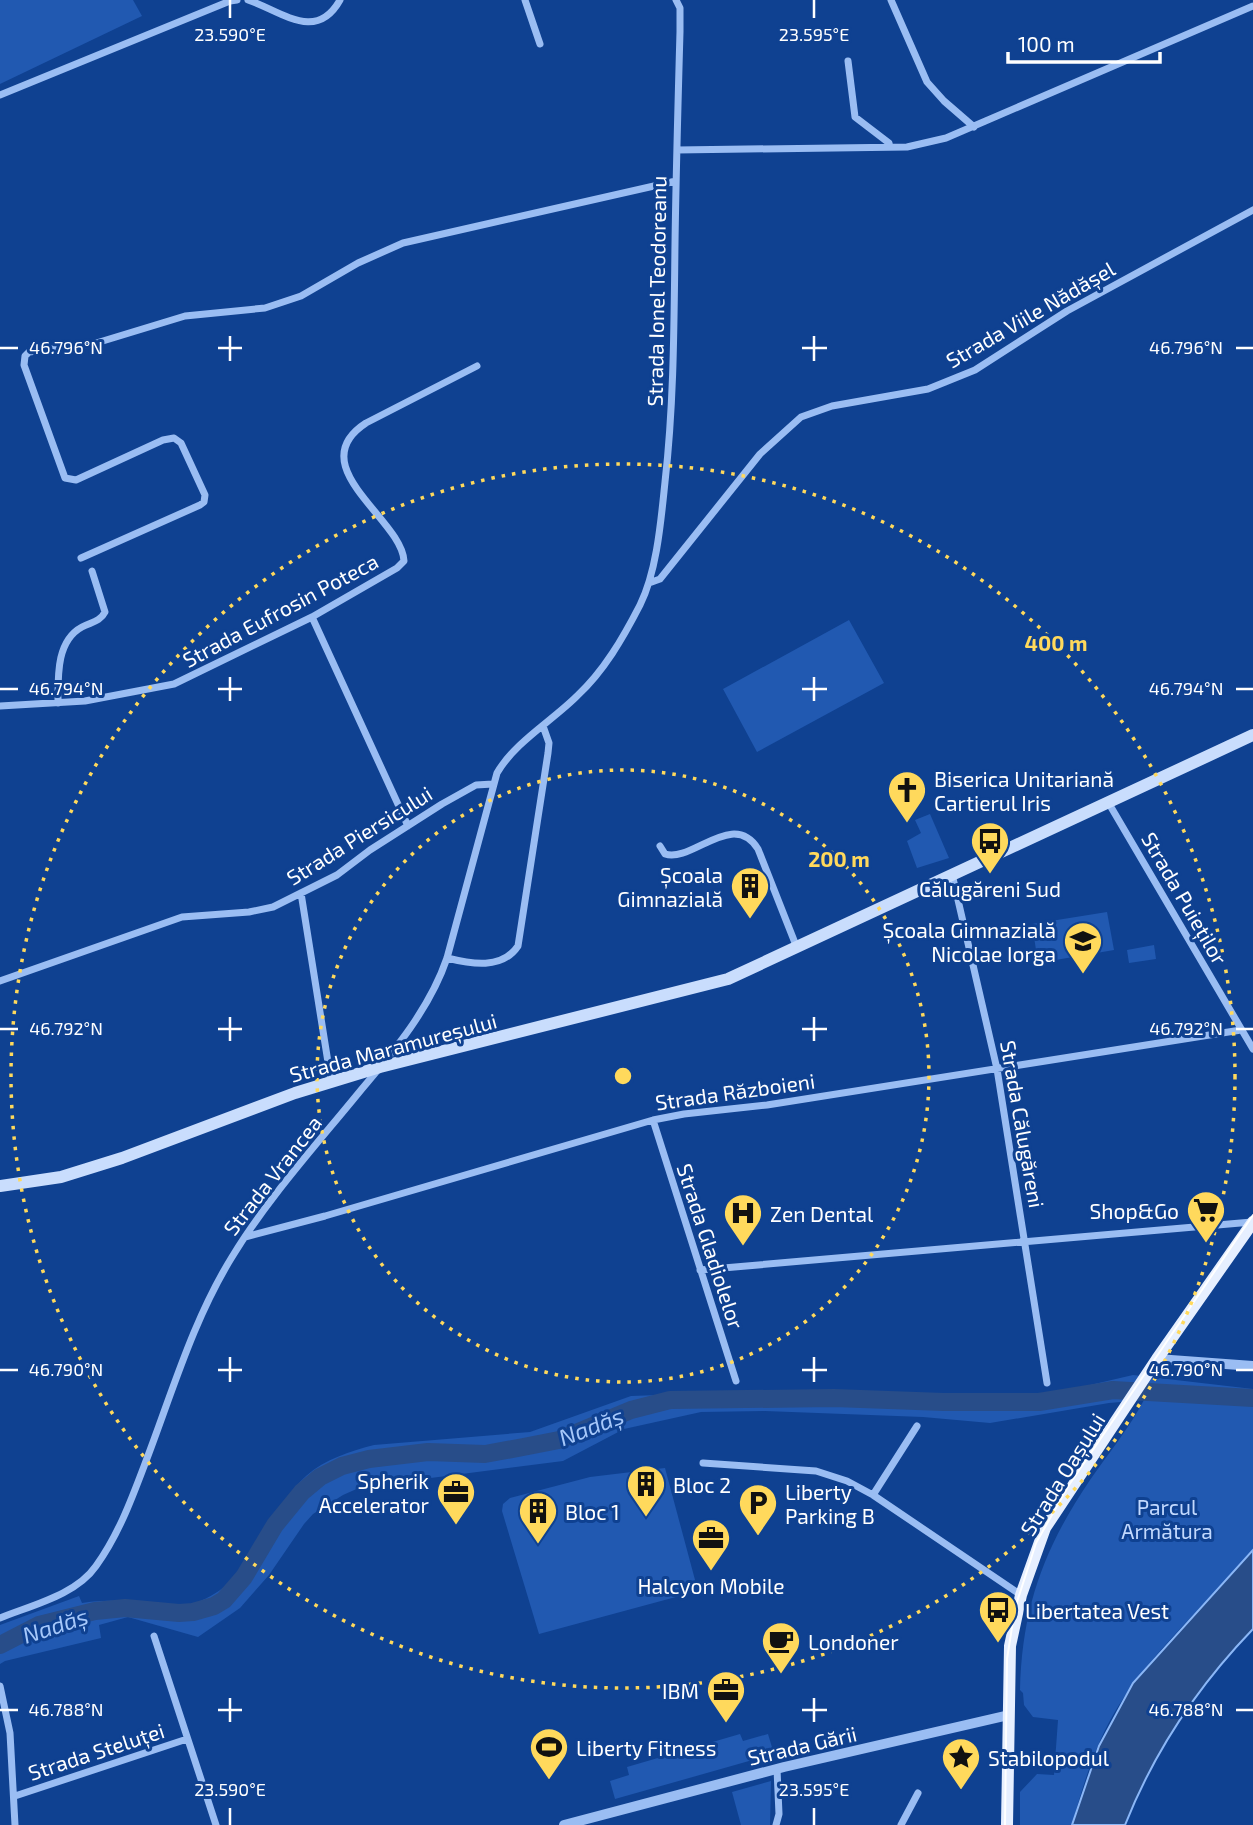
<svg xmlns="http://www.w3.org/2000/svg" width="1253" height="1825" font-family="'Exo 2',sans-serif">
<style>
.green{fill:#2159b1}
.water{fill:#284d89;stroke:#8bb7f7;stroke-width:2}
.lines{fill:none;stroke-linecap:round;stroke-linejoin:round}
.river{stroke:#284d89;stroke-width:18}
.minor{stroke:#9abdf3;stroke-width:7}
.tertiary{stroke:#9abdf3;stroke-width:10}
.secondary{stroke:#c9ddfd;stroke-width:12}
.primary{stroke:#e6efff;stroke-width:12}
.tram{stroke:#fff;stroke-width:2}
.ticks{fill:none;stroke:#fff;stroke-width:2.5}
.ring{fill:none;stroke:#ffd95c;stroke-width:3.5;stroke-dasharray:3.5 7}
.labels{text-anchor:middle;dominant-baseline:central;stroke-width:6;stroke-linejoin:round;paint-order:stroke}
.street-label{font-size:21px;fill:#fff;stroke:#0f4191}
.poi-label{font-size:21px;fill:#fff;stroke:#0f4191;text-anchor:start}
.park-label{font-size:21px;fill:#c2d9fe;stroke:#0f4191}
.water-label{font-size:23px;font-style:italic;fill:#a6c8fa;stroke:#0f4191}
.ticks-label{font-size:18px;text-anchor:middle;fill:#fff;stroke:#0f4191;stroke-width:6;stroke-linejoin:round;paint-order:stroke}
.centre{fill:#ffd95c;stroke:#0f4191;stroke-width:3.5}
.ring-label{font-size:21px;text-anchor:middle;font-weight:bold;fill:#ffd95c;stroke:#0f4191;stroke-width:6;stroke-linejoin:round;paint-order:stroke}
</style>
<rect width="100%" height="100%" fill="#0f4191"/>
<path class="green" d="M0,0H133L142,16L0,84Z
M849,620L884,683L757,752L723,689Z
M930,814L949,858L917,868L907,841L921,833L915,820Z
M1107,912L1114,950L1038,963L1032,924Z
M1154,945L1156,959L1129,963L1127,950Z
M1133,1375L1253,1389V1550C1209,1602 1156,1647 1119,1705C1096,1741 1083,1785 1072,1825H1020V1792L1037,1774L1054,1775L1058,1720L1033,1717L1024,1705L1023,1693L1020,1690C1022,1607 1044,1548 1090,1480C1108,1454 1130,1427 1144,1400L1109,1403L990,1423L923,1417L765,1411L701,1412L624,1429L563,1461L361,1487L343,1495L313,1514L304,1524L269,1575L240,1608L198,1637L128,1617L99,1625L101,1638L5,1661L0,1664V1625L79,1596L82,1603C103,1600 125,1600 146,1602C162,1604 179,1608 195,1603C255,1583 263,1515 306,1476C325,1459 351,1451 374,1445L530,1432L631,1396L743,1392L1030,1399Z
M665,1468L698,1591L539,1634L502,1511L503,1504L510,1498L590,1477Z
M740,1734L743,1741L768,1734L774,1754L615,1799L610,1781L629,1775L627,1767Z
M771,1781L770,1825H741L732,1792Z"/>
<path class="water" d="M1253,1550V1629C1199,1685 1154,1752 1125,1825H1072L1099,1746L1133,1683Z"/>
<g class="lines">
<path class="river" d="M0,1645L39,1625L95,1611L125,1608L179,1613L193,1612L214,1606L224,1600L244,1577L275,1525L302,1492L320,1477L342,1466L369,1459L428,1452L485,1454L518,1448L559,1440L631,1410L670,1400L834,1398L944,1402H1039L1113,1390L1253,1398"/>
<path class="minor" d="M248,0C281,11 316,43 340,0
M525,0L540,44
M891,0L927,82L944,101L974,127
M848,61L855,117L889,143L890,147
M0,95L230,1L237,0
M677,150L907,147L946,138L1253,6
M81,558L200,505L204,502L205,495L181,443L174,438L163,440L76,480L65,478L24,365L25,356L29,352L93,344L185,316L265,308L301,296L358,263L403,243L676,181
M649,583L660,579L760,454L801,417L832,406L928,389L975,370L1067,311L1253,210
M312,617L408,826
M58,703C58,677 56,641 82,627C91,622 100,622 105,612L92,571
M0,706L85,701L174,684L312,617L397,568L404,561C402,519 300,466 366,423L477,366
M1108,802L1253,1049
M660,846L665,854C692,863 733,809 758,849L797,948
M952,874L997,1069L1047,1383
M301,893L331,1081
M447,958C471,964 502,970 518,946L548,753L549,743L543,726
M0,981L182,917L249,912L273,907L337,875L370,850L442,804L476,785L493,784
M653,1120L736,1381
M245,1237L325,1216L653,1120L684,1114L767,1105L1241,1030
M700,1270L1252,1222
M703,1463L816,1471L847,1481L873,1495L1021,1595
M873,1495L917,1426
M0,1618C32,1605 76,1595 96,1566C119,1534 132,1498 146,1461C172,1393 193,1320 232,1257C268,1198 317,1144 361,1090C395,1050 430,1008 447,958L497,773C515,742 552,721 577,696C604,671 623,638 640,605C657,571 661,520 665,482C674,403 674,323 675,244C676,173 678,103 680,32V8L676,0
M154,1636L216,1825
M0,1686L10,1733L15,1825
M15,1796L187,1739
M776,1825L779,1814L777,1769
M901,1825L918,1793"/>
<path class="tertiary" d="M1157,1359L1253,1366
M564,1825L784,1767L1009,1715"/>
<path class="secondary" d="M0,1186L61,1177L122,1158L295,1093L380,1067L728,979L1253,735"/>
<path class="primary" d="M1007,1825L1010,1646L1021,1595L1045,1528L1157,1359L1253,1222"/>
<path class="tram" d="M1005,1825L1007,1659L1015,1608L1036,1543L1069,1485L1253,1215"/>
</g>
<path class="ticks" d="M230,0V18M814,0V18M230,336V361M814,336V361M0,348H18M218,348H242M802,348H827M1236,348H1253M230,677V701M814,677V701M0,689H18M218,689H242M802,689H827M1236,689H1253M230,1017V1041M814,1017V1041M0,1029H18M218,1029H242M802,1029H827M1236,1029H1253M230,1357V1382M814,1357V1382M0,1370H18M218,1370H242M802,1370H827M1236,1370H1253M230,1698V1722M814,1698V1722M0,1710H18M218,1710H242M802,1710H827M1236,1710H1253M230,1808V1825M814,1808V1825"/>
<g class="ring">
<circle cx="623" cy="1076" r="306"/>
<circle cx="623" cy="1076" r="612"/>
</g>
<defs>
<g id="church-pin" transform="scale(2.0125)"><path d="M0 17L-7.5 6A9.5 9.5 0 1 1 7.5 6Z" fill="#ffd95c" stroke="#0f4191"/><path d="M-1.2-6h2.4v3.5h3.3v2.4h-3.3V6h-2.4V-.1h-3.3v-2.4h3.3Z" fill="#111"/></g>
<g id="bus-pin" transform="scale(2.0125)"><path d="M0 17L-7.5 6A9.5 9.5 0 1 1 7.5 6Z" fill="#ffd95c" stroke="#0f4191"/><path d="M-5-6H5V4H4V6H2V4H-2V6H-4V4H-5ZM-3.5-4V0h7V-4ZM-3.5 1.2v1.5H-2V1.2ZM2 1.2v1.5H3.5V1.2Z" fill="#111"/></g>
<g id="building-pin" transform="scale(2.0125)"><path d="M0 17L-7.5 6A9.5 9.5 0 1 1 7.5 6Z" fill="#ffd95c" stroke="#0f4191"/><path d="M-4-6H4V6H1V3H-1V6H-4ZM-2.5-4.3h1.7v1.8h-1.7ZM.8-4.3h1.7v1.8H.8ZM-2.5-1h1.7V.8h-1.7ZM.8-1h1.7V.8H.8Z" fill="#111"/></g>
<g id="school-pin" transform="scale(2.0125)"><path d="M0 17L-7.5 6A9.5 9.5 0 1 1 7.5 6Z" fill="#ffd95c" stroke="#0f4191"/><path d="M0-5L7-2L0 1L-7-2ZM-4 1L0 2.5L4 1V4Q0 6-4 4Z" fill="#111"/></g>
<g id="supermarket-pin" transform="scale(2.0125)"><path d="M0 17L-7.5 6A9.5 9.5 0 1 1 7.5 6Z" fill="#ffd95c" stroke="#0f4191"/><path d="M-6-5.5h2.5l.6 2H6L4.5 2H-2.5L-4.4-4H-6ZM-1.5 3.2a1.3 1.3 0 1 0 .1 0ZM3 3.2a1.3 1.3 0 1 0 .1 0Z" fill="#111"/></g>
<g id="hospital-pin" transform="scale(2.0125)"><path d="M0 17L-7.5 6A9.5 9.5 0 1 1 7.5 6Z" fill="#ffd95c" stroke="#0f4191"/><path d="M-5-5h3v3.5h4V-5h3V5h-3V1.5h-4V5h-3Z" fill="#111"/></g>
<g id="office-pin" transform="scale(2.0125)"><path d="M0 17L-7.5 6A9.5 9.5 0 1 1 7.5 6Z" fill="#ffd95c" stroke="#0f4191"/><path d="M-6-3h4V-5.5h4V-3h4V5H-6ZM-1-4.5V-3h2v-1.5ZM-6 0V1H6V0Z" fill="#111"/></g>
<g id="parking-pin" transform="scale(2.0125)"><path d="M0 17L-7.5 6A9.5 9.5 0 1 1 7.5 6Z" fill="#ffd95c" stroke="#0f4191"/><path d="M-3.5-5.5H1a3.5 3.5 0 0 1 0 7H-1V5.5H-3.5ZM-1-3.4V-.6H.8a1.4 1.4 0 0 0 0-2.8Z" fill="#111"/></g>
<g id="cafe-pin" transform="scale(2.0125)"><path d="M0 17L-7.5 6A9.5 9.5 0 1 1 7.5 6Z" fill="#ffd95c" stroke="#0f4191"/><path d="M-5.5-4.5H6V0H3Q3 3.5 0 3.5H-2.5Q-5.5 3.5-5.5 0ZM3-3.2v2h1.7v-2ZM-6 4.5H4V6H-6Z" fill="#111"/></g>
<g id="stadium-pin" transform="scale(2.0125)"><path d="M0 17L-7.5 6A9.5 9.5 0 1 1 7.5 6Z" fill="#ffd95c" stroke="#0f4191"/><path d="M0-5a6.5 5 0 1 0 0 10a6.5 5 0 1 0 0-10ZM-3.5-1.8h7v3.6h-7Z" fill="#111"/></g>
<g id="sight-pin" transform="scale(2.0125)"><path d="M0 17L-7.5 6A9.5 9.5 0 1 1 7.5 6Z" fill="#ffd95c" stroke="#0f4191"/><path d="M0-6L1.8-2.2L6-1.7L2.9 1.2L3.7 5.4L0 3.3L-3.7 5.4L-2.9 1.2L-6-1.7L-1.8-2.2Z" fill="#111"/></g>
</defs>
<g fill-rule="evenodd">
<use href="#church-pin" x="907" y="790"/>
<use href="#bus-pin" x="990" y="841"/>
<use href="#building-pin" x="750" y="886"/>
<use href="#school-pin" x="1083" y="941"/>
<use href="#supermarket-pin" x="1206" y="1210"/>
<use href="#hospital-pin" x="743" y="1213"/>
<use href="#building-pin" x="646" y="1484"/>
<use href="#office-pin" x="456" y="1492"/>
<use href="#parking-pin" x="758" y="1503"/>
<use href="#building-pin" x="538" y="1511"/>
<use href="#office-pin" x="711" y="1538"/>
<use href="#bus-pin" x="998" y="1610"/>
<use href="#cafe-pin" x="781" y="1641"/>
<use href="#office-pin" x="726" y="1690"/>
<use href="#stadium-pin" x="549" y="1747"/>
<use href="#sight-pin" x="961" y="1757"/>
</g>
<g class="labels">
<g class="street-label">
<text transform="translate(656 291) rotate(-89)">Strada Ionel Teodoreanu</text>
<text transform="translate(1030 314) rotate(-30)">Strada Viile Nădășel</text>
<text transform="translate(280 610) rotate(-28)">Strada Eufrosin Poteca</text>
<text transform="translate(359 835) rotate(-32)">Strada Piersicului</text>
<text transform="translate(1185 898) rotate(60)">Strada Puieților</text>
<text transform="translate(393 1047) rotate(-15)">Strada Maramureșului</text>
<text transform="translate(735 1091) rotate(-8)">Strada Războieni</text>
<text transform="translate(1023 1124) rotate(80)">Strada Călugăreni</text>
<text transform="translate(272 1175) rotate(-52)">Strada Vrancea</text>
<text transform="translate(711 1246) rotate(72)">Strada Gladiolelor</text>
<text transform="translate(1062 1474) rotate(-58)">Strada Oașului</text>
<text transform="translate(802 1745) rotate(-13)">Strada Gării</text>
<text transform="translate(96 1751) rotate(-18)">Strada Steluței</text>
</g>
<g class="poi-label">
<text x="934" y="778">Biserica Unitariană<tspan x="934" dy="24">Cartierul Iris</tspan></text>
<text x="723" y="874" text-anchor="end">Școala<tspan x="723" dy="24">Gimnazială</tspan></text>
<text x="990" y="888" text-anchor="middle">Călugăreni Sud</text>
<text x="1056" y="929" text-anchor="end">Școala Gimnazială<tspan x="1056" dy="24">Nicolae Iorga</tspan></text>
<text x="1179" y="1210" text-anchor="end">Shop&amp;Go</text>
<text x="770" y="1213">Zen Dental</text>
<text x="429" y="1480" text-anchor="end">Spherik<tspan x="429" dy="24">Accelerator</tspan></text>
<text x="673" y="1484">Bloc 2</text>
<text x="785" y="1491">Liberty<tspan x="785" dy="24">Parking B</tspan></text>
<text x="565" y="1511">Bloc 1</text>
<text x="711" y="1585" text-anchor="middle">Halcyon Mobile</text>
<text x="1025" y="1610">Libertatea Vest</text>
<text x="808" y="1641">Londoner</text>
<text x="699" y="1690" text-anchor="end">IBM</text>
<text x="576" y="1747">Liberty Fitness</text>
<text x="988" y="1757">Stabilopodul</text>
</g>
<g class="park-label">
<text x="1167" y="1506">Parcul<tspan x="1167" dy="24">Armătura</tspan></text>
</g>
<g class="water-label">
<text transform="translate(591 1426) rotate(-21)">Nadăș</text>
<text transform="translate(55 1625) rotate(-18)">Nadăș</text>
</g>
</g>
<g class="ticks-label">
<text x="230" y="41">23.590°E</text>
<text x="814" y="41">23.595°E</text>
<text x="66" y="354">46.796°N</text>
<text x="1186" y="354">46.796°N</text>
<text x="66" y="695">46.794°N</text>
<text x="1186" y="695">46.794°N</text>
<text x="66" y="1035">46.792°N</text>
<text x="1186" y="1035">46.792°N</text>
<text x="66" y="1376">46.790°N</text>
<text x="1186" y="1376">46.790°N</text>
<text x="66" y="1716">46.788°N</text>
<text x="1186" y="1716">46.788°N</text>
<text x="230" y="1796">23.590°E</text>
<text x="814" y="1796">23.595°E</text>
</g>
<circle cx="623" cy="1076" r="10" class="centre"/>
<g class="ring-label">
<text x="1056" y="651">400 m</text>
<text x="839" y="867">200 m</text>
</g>
<path d="M1008 52v10h152v-10" fill="none" stroke="#ffffff" stroke-width="3.5"/>
<text x="1018" y="52" font-size="21" fill="#ffffff" stroke="#0f4191" stroke-width="5" paint-order="stroke">100 m</text>
</svg>
